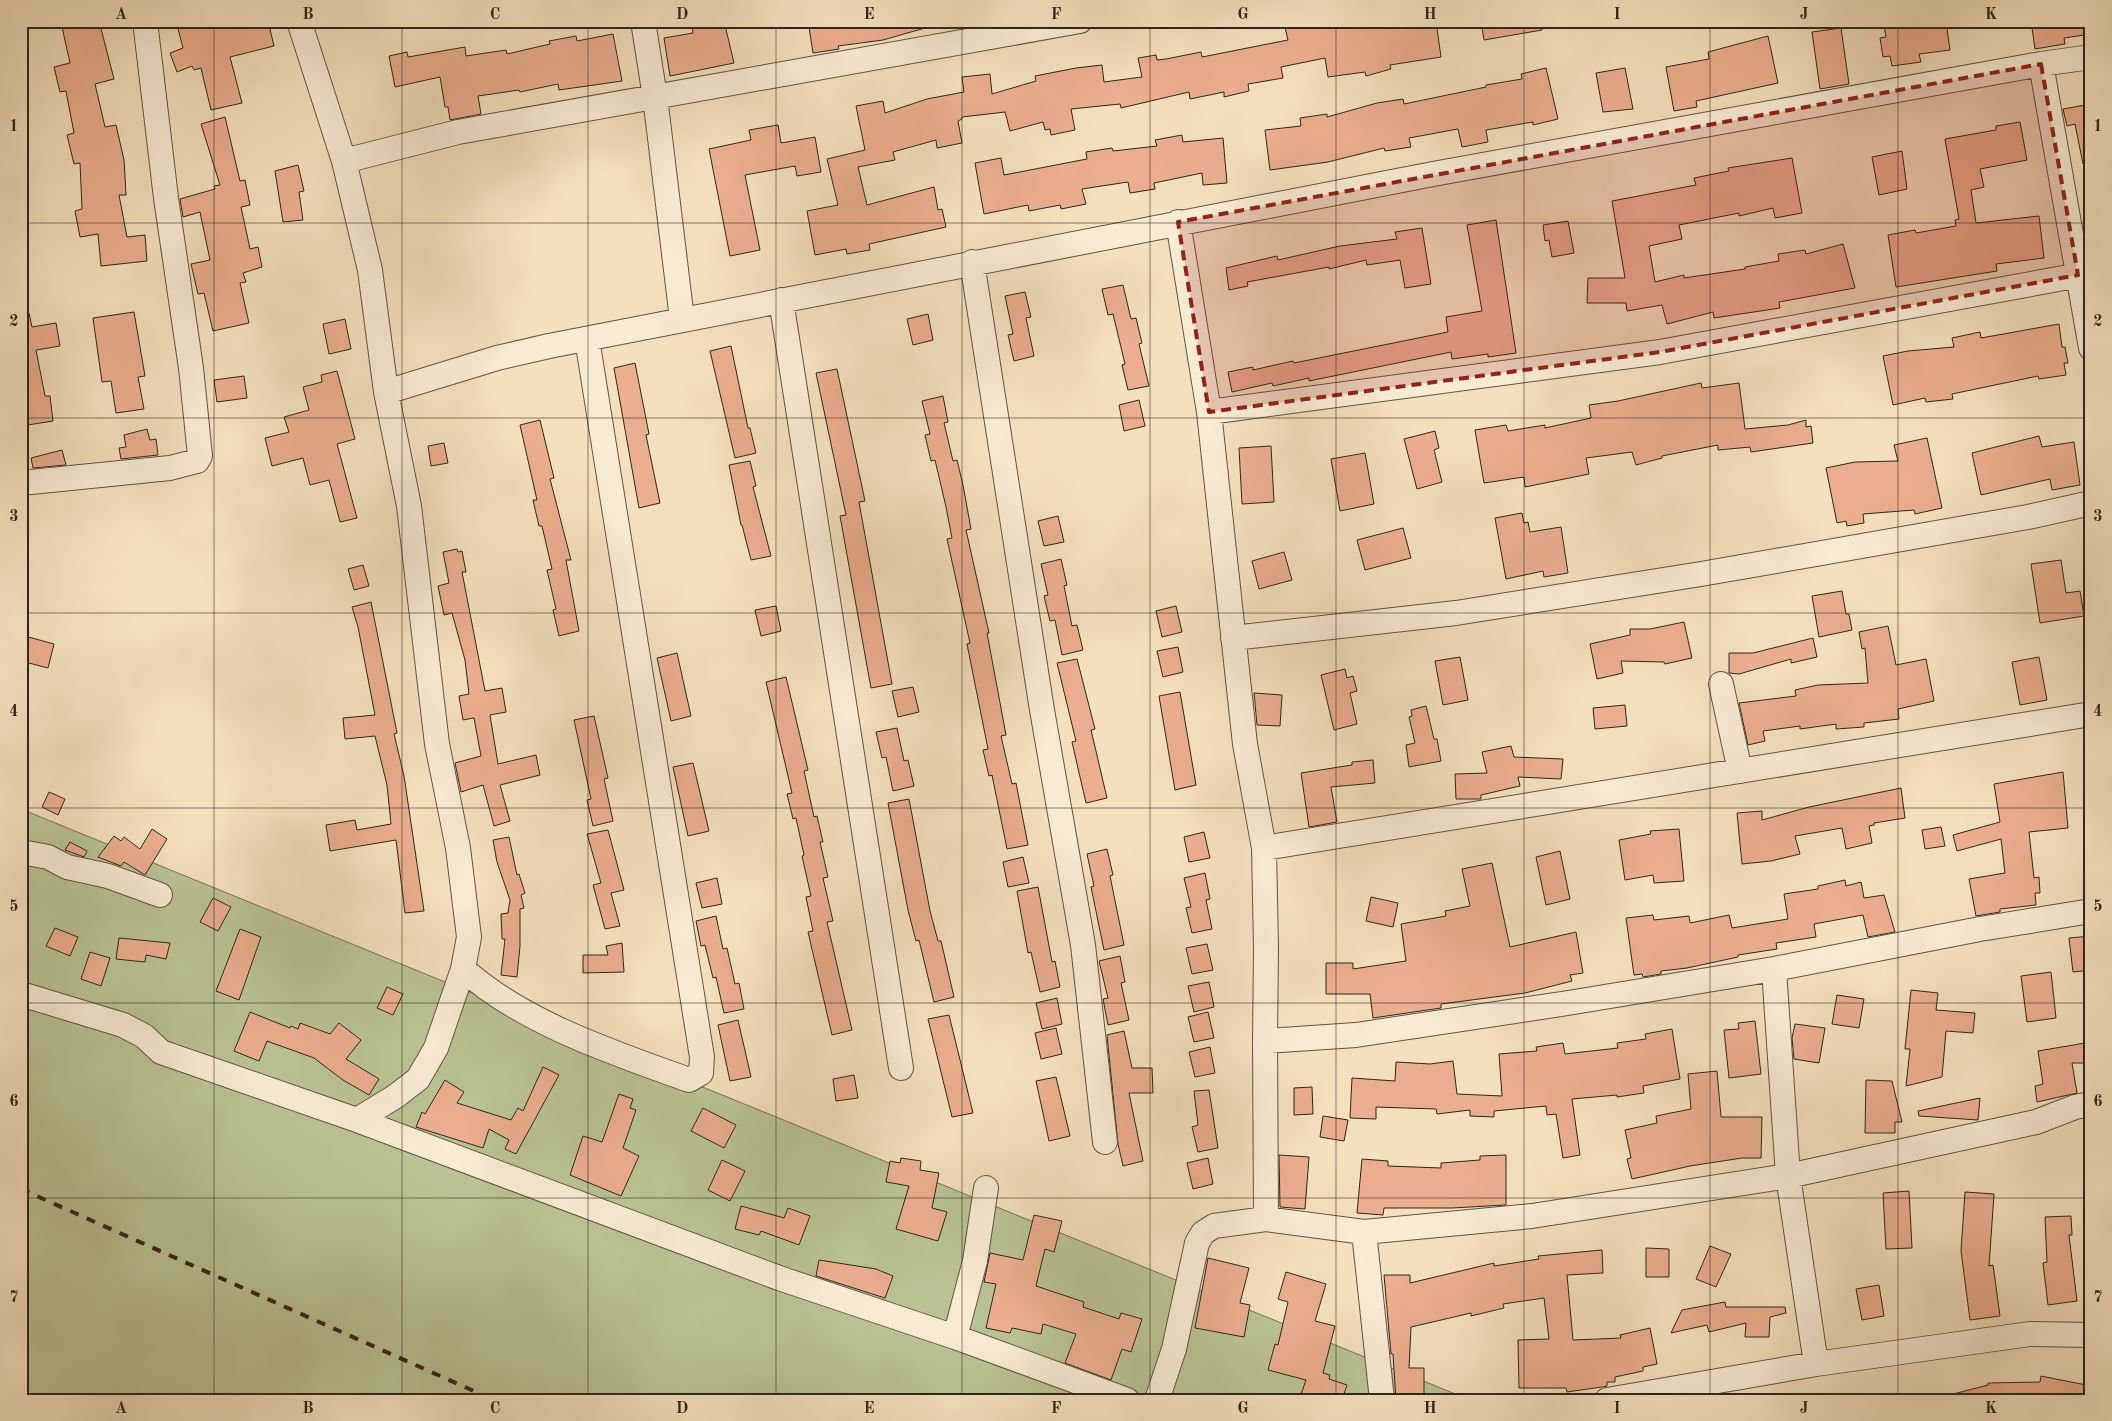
<svg xmlns="http://www.w3.org/2000/svg" width="2112" height="1421" font-family="'Old Standard TT',serif">
<style>
.green{fill:#bac393;stroke:#747458}
.building{fill:#ebae8e;stroke:#2e251c}
.lines{fill:none;stroke-linecap:round;stroke-linejoin:round}
.minor-casing{stroke:#605444;stroke-width:26}
.minor{stroke:#f8ebd4;stroke-width:24}
.rail{stroke:#2e251c;stroke-width:4;stroke-dasharray:9 9;stroke-linecap:butt}
.marked{fill:#8f2418;fill-opacity:0.2;stroke:#8f2418;stroke-width:4;stroke-dasharray:10 6;stroke-linejoin:round}
.grid{fill:none;stroke:#2e251c;stroke-width:1;stroke-opacity:0.55}
.neatline{fill:none;stroke:#2e251c;stroke-width:2}
.grid-label{font-size:16px;text-anchor:middle;font-weight:bold;fill:#2e251c}
</style>
<rect width="100%" height="100%" fill="#f5e0bd"/>
<filter id="stains"><feTurbulence type="fractalNoise" baseFrequency=".004" numOctaves="4"/><feColorMatrix values="0 0 0 0 .2 0 0 0 0 .09 0 0 0 0 .02 0 0 0 .5 -.17"/></filter>
<radialGradient id="worn" r=".72"><stop offset=".6" stop-color="#630" stop-opacity="0"/><stop offset="1" stop-color="#630" stop-opacity=".3"/></radialGradient>
<path class="green" d="M21,809L1470,1400H21Z"/>
<path class="building" d="M88,21H99L114,79L95,84L105,127L116,125L124,160L126,195H119L127,237L145,235L147,261L101,266L98,234L80,237L75,211L82,209L80,163L74,164L67,135L74,133L66,91L60,92L54,67L70,63L62,27Z
M176,21H268L274,46L230,57L242,103L211,110L201,68L194,70L192,66L177,72L170,53L183,48Z
M717,21H724L734,63L670,76L664,38L693,33L692,27Z
M808,21H931L932,26L883,40L838,46L839,49L813,53Z
M1295,21H1349V27L1372,21H1436L1441,57L1390,65L1391,69L1366,76L1365,72L1328,77L1325,58L1281,67L1283,78L1248,84L1249,91L1224,97V92L1190,99L1189,92L1121,108L1120,104L1071,109L1075,130L1051,135L1050,129L1045,130L1043,122L1010,131L1005,112L962,117V119L958,121L962,143L937,148L936,140L893,152L895,160L858,167L867,205L934,187L938,210L942,209L946,227L869,244L870,250L847,254L846,249L815,255L807,211L838,205L827,159L865,150L856,106L883,101L885,113L927,99L964,92L962,77L990,74L992,94L1036,81L1035,76L1076,68L1102,65L1104,82L1142,77L1138,58L1156,55L1157,60L1166,59L1201,52L1202,57L1288,40L1284,23Z
M1481,21H1541L1542,30L1484,40Z
M1883,21H1946L1950,50L1919,54L1921,62L1892,66L1890,56L1883,57L1880,38L1886,37Z
M2031,21H2091V34L2064,38L2065,44L2035,49Z
M1841,28L1849,84L1820,89L1812,32Z
M613,34L622,81L559,90L558,84L520,92L519,90L478,96L481,114L450,120L448,107H445L440,77L395,87L389,56L407,52L408,57L465,47L466,56L506,50L507,54L550,44L549,41L576,36L577,41Z
M1768,36L1778,83L1696,101L1697,107L1674,111L1666,67L1709,59L1708,52Z
M1546,68L1558,119L1533,125V122L1486,130L1488,142L1462,147L1458,129L1409,138L1411,147L1385,151L1384,148L1328,162L1270,170L1265,130L1301,126L1300,118L1327,114V117L1377,103L1403,99L1404,104L1486,87V85L1522,79L1521,74Z
M1625,68L1633,109L1603,112L1596,73Z
M2091,104V163L2083,164L2075,124L2067,126L2063,109Z
M225,117L240,181L245,180L250,205L241,207L250,249L258,247L262,267L243,273L246,282L240,283L249,323L213,331L204,293L198,294L191,264L210,260L200,212L183,217L180,199L215,189L214,186L220,185L201,124Z
M2020,122L2027,160L1980,169L1984,187L1971,190L1976,223L2039,216L2044,258L1996,264L1997,271L1896,287L1888,235L1915,230L1916,233L1956,226L1955,220L1959,219L1945,139L1996,130V126Z
M778,125L781,143L815,137L821,172L797,176L795,166L745,175L760,250L730,256L709,149L751,140L749,130Z
M1182,135L1183,142L1223,138L1227,183L1203,185L1202,173L1154,183L1155,189L1130,193L1128,182L1082,189L1086,204L1061,209L1060,205L1029,211L1028,205L984,214L975,163L1001,158L1004,175L1087,159L1086,152L1112,148L1113,151L1157,146L1155,140Z
M1902,151L1907,189L1879,195L1872,157Z
M1792,158L1802,213L1775,218L1773,208L1739,216V213L1679,225L1682,239L1649,246L1655,282L1684,275V278L1745,269V267L1779,261L1778,254L1805,250L1806,254L1843,244L1855,288L1779,302L1780,308L1714,318L1713,312L1667,324L1662,305L1627,311L1626,303H1587L1588,278H1625L1612,201L1696,185L1694,178L1729,171L1728,168Z
M298,165L304,191L299,192L303,220L283,222L275,171Z
M1496,220L1516,353L1488,357V354L1452,359L1451,352L1309,381V378L1273,386L1272,383L1232,392L1228,372L1253,367V370L1293,361L1294,363L1448,332L1446,317L1482,311L1467,225Z
M1568,221L1574,253L1552,257L1549,240L1545,241L1543,225Z
M1422,228L1431,284L1405,288L1400,260L1367,265L1366,260L1329,269V267L1247,282L1248,286L1229,290L1226,268L1277,256L1278,260L1340,246L1397,239L1395,232Z
M1123,285L1131,319L1136,318L1142,343L1139,344L1149,386L1128,390L1122,365L1125,364L1113,314L1108,315L1102,289Z
M1025,292L1031,317L1026,318L1034,356L1014,361L1008,335L1013,334L1005,296Z
M134,312L145,376L138,377L144,409L116,413L111,381L102,382L93,318Z
M29,313L32,327L56,323L60,346L36,350L45,396H50L53,421L21,426V314Z
M928,314L933,340L913,345L907,319Z
M345,319L351,349L329,354L323,324Z
M2059,324L2062,347H2065L2068,363H2064L2066,375L2039,379L2038,376L1952,394L1953,399L1926,402L1925,398L1893,405L1883,356L1908,351L1954,347L1952,338L1980,332L1981,338Z
M731,346L748,428H750L756,453L735,458L710,351Z
M635,363L649,434L646,435L660,503L639,508L614,368Z
M837,369L865,501L859,502L892,684L871,688L840,516L846,515L816,373Z
M337,371L355,439L337,444L357,518L340,522L329,480L310,485L303,458L272,466L265,438L289,432L284,417L309,410L303,387L322,382L321,375Z
M244,376L247,398L217,402L214,380Z
M1701,383L1702,388L1739,383L1745,429L1788,425L1806,420V427L1811,426L1813,443L1751,452L1750,447L1718,450V445L1662,456V458L1636,465L1632,452L1586,458L1589,474L1525,487L1524,477L1484,483L1475,430L1506,425L1508,431L1545,425V428L1591,418L1589,405L1618,401Z
M943,396L948,422L944,423L953,461L957,460L963,485L971,529L966,530L989,633H987L1006,735L1001,736L1012,784L1016,783L1028,845L1007,849L992,775L989,776L983,750L988,749L967,644L970,643L947,539L952,538L946,507L935,460L931,461L925,435L930,434L922,401Z
M1139,400L1145,426L1124,431L1119,405Z
M540,420L554,478L550,479L571,560H566L579,631L559,636L553,610L556,609L547,570L552,569L542,526H539L533,500H537L520,425Z
M147,429L150,440L156,439L158,455L121,459L119,448L126,447L124,435Z
M1435,431L1439,448L1434,450L1442,482L1417,489L1404,439Z
M2039,436L2042,447L2074,442L2080,485L2052,490L2050,479L1981,495L1972,453Z
M1927,438L1942,508L1915,514L1914,510L1863,514L1864,523L1847,526L1846,521L1837,523L1826,468L1855,462L1898,461L1894,445Z
M444,443L448,463L431,466L428,446Z
M1271,446L1274,502L1242,504L1239,448Z
M62,450L66,465L33,468L31,458Z
M1365,453L1374,504L1340,511L1331,459Z
M750,461L756,486L753,487L771,556L751,560L742,525H741L729,465Z
M1522,513L1524,523L1528,522L1530,532L1561,527L1568,573L1544,577L1543,571L1506,579L1495,518Z
M1058,516L1064,542L1044,546L1038,521Z
M1403,528L1411,558L1365,570L1357,540Z
M457,549L458,552L462,551L466,572H462L485,691L502,688L506,712L490,715L498,764L536,755L540,775L500,785L510,821L494,826L483,785L461,792L455,763L481,756L474,718L463,720L459,696L469,694L465,660L452,613L444,615L438,586L449,583L443,552Z
M1284,552L1292,580L1259,589L1252,561Z
M1061,559L1067,585L1064,586L1072,626L1077,625L1083,650L1062,655L1055,620L1050,621L1044,596L1048,595L1041,564Z
M2061,560L2066,593L2080,591L2084,616L2040,623L2031,564Z
M363,565L369,586L354,590L348,569Z
M1842,591L1846,614H1849L1852,630L1819,637L1812,596Z
M371,602L397,733L394,734L404,776L424,911L405,913L396,840L330,851L326,825L355,820L357,830L391,824L387,785L375,736L345,739L343,718L375,715L358,627L352,607Z
M776,606L781,631L761,636L755,610Z
M1176,606L1182,632L1162,637L1156,611Z
M1684,622L1692,658L1665,664L1664,662L1621,661L1623,673L1597,679L1590,644L1630,635V629H1650Z
M1888,626L1896,665L1926,659L1934,701L1898,709L1899,719L1864,723V727L1836,729V724L1800,729V726L1763,731L1765,741L1748,745L1739,703L1796,696L1795,690L1818,685L1868,683L1865,648L1862,649L1859,632Z
M25,636L54,644L48,668L21,661Z
M1813,638L1817,657L1791,663V659L1739,674L1729,673V653H1753Z
M1178,647L1183,672L1163,677L1157,651Z
M677,653L691,716L671,721L657,658Z
M1460,657L1468,700L1443,705L1435,661Z
M2039,657L2047,700L2020,705L2012,662Z
M1077,659L1095,729L1091,730L1107,798L1086,803L1072,742L1076,741L1057,663Z
M1345,669L1347,678L1353,676L1357,691L1350,693L1357,724L1334,730L1321,675Z
M786,677L808,770L804,771L814,817L817,816L823,842H820L828,877L823,878L833,921L827,922L852,1030L832,1035L808,932L813,931L806,897L811,896L802,856L804,855L796,818L793,819L787,794L792,793L766,682Z
M913,687L919,712L898,717L892,691Z
M1180,692L1196,785L1175,790L1159,696Z
M1254,693L1282,695L1280,726L1257,725Z
M1625,705L1627,726L1595,729L1593,708Z
M1426,706L1434,739H1437L1441,761L1409,767L1406,745L1415,743L1409,717L1412,716L1411,710Z
M594,716L608,778L604,779L613,821L593,826L587,800L591,799L574,720Z
M897,728L904,761L908,760L914,786L893,791L886,757L882,758L876,732Z
M1511,746L1514,757L1563,759L1561,779L1518,777L1520,786L1481,795V799H1456L1455,774L1487,773L1482,752Z
M1373,760L1375,783L1331,787L1337,822L1309,827L1301,773L1352,765V762Z
M693,763L709,831L688,836L673,767Z
M2063,772L2068,828L2029,832L2034,878L2039,877L2040,893H2035L2036,905L2000,909V912L1976,916L1969,879L2005,873L2001,839L1957,851L1953,835L2000,822L1994,784Z
M1901,788L1905,818L1874,823V825L1869,826L1872,843L1846,849L1842,828L1795,836L1800,854L1771,861L1742,864L1737,813L1762,811V820L1809,807Z
M49,792L65,799L58,815L42,807Z
M909,799L930,911L938,941H941L954,997L934,1002L919,940L916,941L908,910L888,803Z
M1941,827L1945,846L1925,849L1922,830Z
M152,829L167,839L145,875L124,862L121,866L98,857L114,836L121,841L124,837L140,849Z
M1679,829L1684,881L1654,883L1653,875L1625,880L1619,840L1651,834L1650,831Z
M608,830L624,890L611,893L620,926L605,929L593,885L601,883L587,834Z
M1204,832L1210,858L1189,862L1184,837Z
M509,837L517,875L519,874L525,893L521,895L524,908L520,909V946L517,977L501,975L505,939H502L501,914L508,913L510,900L497,862L493,840Z
M70,842L87,851L84,857L65,850Z
M1107,849L1113,875L1110,876L1124,945L1104,950L1091,887L1094,886L1087,854Z
M1560,851L1570,899L1546,905L1536,857Z
M1023,857L1029,883L1008,887L1003,862Z
M1492,863L1510,947L1576,932L1583,973L1570,975L1572,981L1525,993L1441,1004V1008L1373,1018L1370,994H1326V963H1353V969L1406,961L1401,924L1446,916L1445,911L1470,906L1462,869Z
M1205,873L1210,899L1206,900L1212,929L1192,933L1186,908L1191,907L1184,878Z
M717,878L722,904L702,908L696,883Z
M1845,880L1846,886L1861,882L1864,898L1884,895L1895,932L1868,937L1863,915L1814,924L1816,937L1776,943L1777,949L1738,955V957L1687,968L1661,971V974L1643,977L1642,974L1634,975L1626,918L1653,915L1654,920L1689,916L1690,923L1729,915L1732,928L1788,919L1784,894L1818,889V886Z
M1038,887L1052,962L1055,961L1060,987L1040,992L1031,952L1028,953L1017,891Z
M1371,897L1398,903L1393,927L1366,921Z
M213,898L231,907L218,931L200,922Z
M716,916L723,949L727,948L735,984L739,983L744,1009L724,1013L716,977L713,978L705,945L701,946L696,921Z
M55,928L78,937L70,956L46,946Z
M240,929L261,937L239,1000L216,991Z
M2091,936V970L2073,972L2069,938Z
M119,938L170,943L166,959L146,955L145,962L116,959Z
M622,943L624,972L583,973V955H608L606,946Z
M1207,944L1213,970L1192,974L1186,948Z
M90,952L110,958L101,986L81,979Z
M1120,956L1125,982L1121,983L1129,1020L1108,1025L1103,999L1108,998L1099,961Z
M2051,972L2056,1018L2027,1022L2021,976Z
M1209,982L1214,1007L1194,1012L1188,986Z
M387,987L403,994L393,1015L377,1008Z
M1911,990L1938,993L1936,1010L1975,1013L1973,1033L1946,1031L1942,1077L1906,1086L1910,1049H1905Z
M1837,995L1864,999L1859,1028L1832,1024Z
M1057,998L1062,1024L1042,1029L1036,1003Z
M250,1012L290,1028L291,1026L298,1029L300,1023L330,1034L339,1023L361,1040L346,1059L379,1079L369,1095L343,1080L314,1058L267,1041L259,1061L234,1051Z
M1208,1012L1214,1038L1194,1042L1188,1017Z
M949,1015L973,1113L952,1117L928,1019Z
M738,1020L751,1077L730,1081L718,1025Z
M1755,1021L1761,1074L1729,1078L1724,1030L1739,1029L1738,1023Z
M1795,1024L1825,1028L1819,1063L1794,1059L1792,1038Z
M1056,1028L1062,1054L1041,1059L1035,1033Z
M1672,1029L1680,1079L1643,1086L1644,1093L1617,1097V1095L1572,1099L1580,1155L1563,1158L1556,1114L1547,1115L1546,1106L1494,1111V1117L1470,1116V1110L1437,1114L1436,1109L1376,1107V1119L1350,1118L1352,1078L1395,1081L1396,1062L1430,1064L1453,1061L1457,1094L1502,1096L1499,1054L1537,1051L1536,1047L1563,1043L1565,1054L1618,1048L1617,1043L1646,1039L1645,1034Z
M1124,1031L1132,1068H1152L1153,1093H1129L1143,1161L1123,1166L1118,1144L1107,1035Z
M2091,1042V1063H2072L2077,1093L2037,1102L2035,1086L2043,1084L2038,1051Z
M1210,1047L1215,1073L1195,1077L1189,1052Z
M543,1067L559,1075L516,1154L505,1149L509,1140L489,1129L483,1148L416,1127L422,1112L425,1114L445,1080L464,1092L457,1103L511,1120L518,1108L523,1111Z
M1717,1071L1721,1117H1762L1761,1158H1742L1690,1166L1632,1179L1627,1159L1631,1158L1625,1130L1657,1123L1656,1116L1691,1109L1688,1074Z
M854,1075L858,1098L836,1101L833,1079Z
M1056,1077L1070,1136L1049,1141L1036,1081Z
M1866,1080L1892,1081L1902,1122H1895V1133H1865Z
M1312,1087L1313,1114L1294,1115V1088Z
M1209,1090L1218,1148L1198,1152L1192,1127L1198,1125L1194,1091Z
M619,1094L633,1099L630,1108L636,1110L623,1148L639,1156L621,1196L570,1175L583,1136L602,1142Z
M1980,1098L1978,1120L1919,1116L1918,1111Z
M703,1108L736,1125L724,1148L691,1131Z
M1323,1116L1348,1120L1344,1141L1320,1137Z
M1279,1155L1309,1157L1305,1209L1280,1207Z
M1506,1155V1205L1452,1208H1384L1383,1215L1357,1213L1362,1159L1388,1161V1166L1441,1168V1163L1480,1160V1156Z
M901,1158L921,1161L920,1170L939,1173L932,1208L947,1212L938,1241L896,1229L909,1186L886,1182L890,1161L900,1163Z
M1208,1158L1213,1184L1193,1189L1187,1163Z
M722,1160L745,1171L730,1201L708,1190Z
M1909,1191L1912,1248L1886,1249L1883,1193Z
M1965,1192L1994,1194L1989,1266L1993,1265L2000,1316L1970,1320L1961,1251Z
M741,1206L784,1218L788,1208L810,1216L799,1245L761,1231L759,1235L735,1229Z
M1034,1215L1062,1221L1054,1252L1045,1249L1036,1286L1084,1302L1083,1307L1119,1319L1121,1313L1142,1319L1131,1352L1122,1349L1111,1380L1065,1363L1076,1334L1043,1324L1041,1334L1012,1328L1010,1333L986,1328L996,1284L984,1282L990,1253L1023,1260Z
M2071,1216L2072,1235H2069L2077,1301L2048,1305L2043,1263L2047,1262L2045,1217Z
M1710,1246L1731,1254L1716,1287L1696,1279Z
M1646,1248L1669,1249V1277H1646Z
M1602,1250L1603,1273L1567,1275L1573,1340L1621,1338L1620,1335L1650,1328L1657,1364L1643,1367V1371L1615,1377V1382H1607V1386L1602,1387L1567,1392L1566,1388H1519L1518,1340L1549,1339L1544,1298L1503,1304L1504,1308L1471,1316V1313L1411,1327L1409,1368H1424V1400H1396L1393,1354H1391L1384,1275H1410V1283L1494,1263V1266L1539,1259L1538,1256Z
M1208,1258L1249,1268L1240,1303L1250,1305L1244,1337L1195,1328Z
M819,1260L876,1269L893,1276L885,1298L816,1276Z
M1286,1272L1326,1284L1315,1321L1335,1326L1323,1373L1330,1375L1329,1379L1347,1385L1342,1400H1299L1306,1380L1268,1370L1275,1344L1278,1345L1288,1302L1278,1299Z
M1879,1285L1884,1316L1862,1320L1856,1289Z
M1725,1302L1726,1307H1785L1786,1313L1770,1317L1769,1337H1745L1746,1323L1709,1332L1707,1325L1671,1333L1682,1310Z
M2041,1376L2091,1386V1400H1954L1953,1394L1988,1385V1383L2040,1382Z"/>
<g class="lines">
<g class="minor-casing">
<path id="minor" d="M299,21L344,161L370,270L386,392
M643,21L655,97L682,319
M2041,64L2091,348
M344,161L458,132L1080,21
M1178,222L1209,412L1245,744L1264,848L1266,948L1265,1041L1356,1035L1568,1003L1774,969L1980,929L2091,911
M972,262L1042,710L1083,945L1105,1142
M781,300L901,1068
M1209,412L1660,352L2091,273
M21,483L170,468L197,461L200,456L191,368L166,198L145,21
M1233,638L1456,613L1701,574L2028,517L2091,503
M1721,684L1740,771
M1264,848L2091,714
M21,852L48,857L67,867L108,876L160,895
M463,969C523,1023 614,1053 689,1080L701,1073L702,1057L587,339
M1774,969L1788,1176L1816,1364
M21,994L123,1025L144,1036L161,1052L357,1120L779,1278L955,1337L1127,1400
M1265,1041L1266,1219L1364,1232L1532,1216L1788,1176L2036,1122L2075,1107L2091,1104
M357,1120L396,1096L418,1079L436,1048L463,969L469,937L458,848L437,744L409,506L386,392L497,358L549,346L1433,174L2041,64L2091,57
M1364,1232L1382,1400
M955,1337L975,1261L986,1188
M1157,1400L1174,1349L1197,1243L1203,1233L1214,1226L1266,1219
M1607,1400L1816,1364L2030,1334L2091,1335"/>
</g>
<use href="#minor" class="minor"/>
<path class="rail" d="M21,1189L494,1400"/>
</g>
<path class="marked" d="M2041,64L2078,275L1660,352L1209,412L1178,222Z"/>
<path class="grid" d="M214,21V1400M402,21V1400M588,21V1400M776,21V1400M962,21V1400M1150,21V1400M1336,21V1400M1524,21V1400M1710,21V1400M1898,21V1400M21,223H2091M21,418H2091M21,613H2091M21,808H2091M21,1003H2091M21,1198H2091"/>
<rect width="2112" height="1421" fill="none" stroke="#f5e0bd" stroke-width="55"/>
<rect x="28" y="28" width="2056" height="1366" class="neatline"/>
<g class="grid-label">
<text x="121" y="19">A</text>
<text x="308" y="19">B</text>
<text x="495" y="19">C</text>
<text x="682" y="19">D</text>
<text x="869" y="19">E</text>
<text x="1056" y="19">F</text>
<text x="1243" y="19">G</text>
<text x="1430" y="19">H</text>
<text x="1617" y="19">I</text>
<text x="1804" y="19">J</text>
<text x="1991" y="19">K</text>
<text x="14" y="131">1</text>
<text x="2098" y="131">1</text>
<text x="14" y="326">2</text>
<text x="2098" y="326">2</text>
<text x="14" y="521">3</text>
<text x="2098" y="521">3</text>
<text x="14" y="716">4</text>
<text x="2098" y="716">4</text>
<text x="14" y="911">5</text>
<text x="2098" y="911">5</text>
<text x="14" y="1106">6</text>
<text x="2098" y="1106">6</text>
<text x="14" y="1302">7</text>
<text x="2098" y="1302">7</text>
<text x="121" y="1413">A</text>
<text x="308" y="1413">B</text>
<text x="495" y="1413">C</text>
<text x="682" y="1413">D</text>
<text x="869" y="1413">E</text>
<text x="1056" y="1413">F</text>
<text x="1243" y="1413">G</text>
<text x="1430" y="1413">H</text>
<text x="1617" y="1413">I</text>
<text x="1804" y="1413">J</text>
<text x="1991" y="1413">K</text>
</g>
<rect width="100%" height="100%" filter="url(#stains)"/>
<rect width="100%" height="100%" fill="url(#worn)"/>
</svg>
